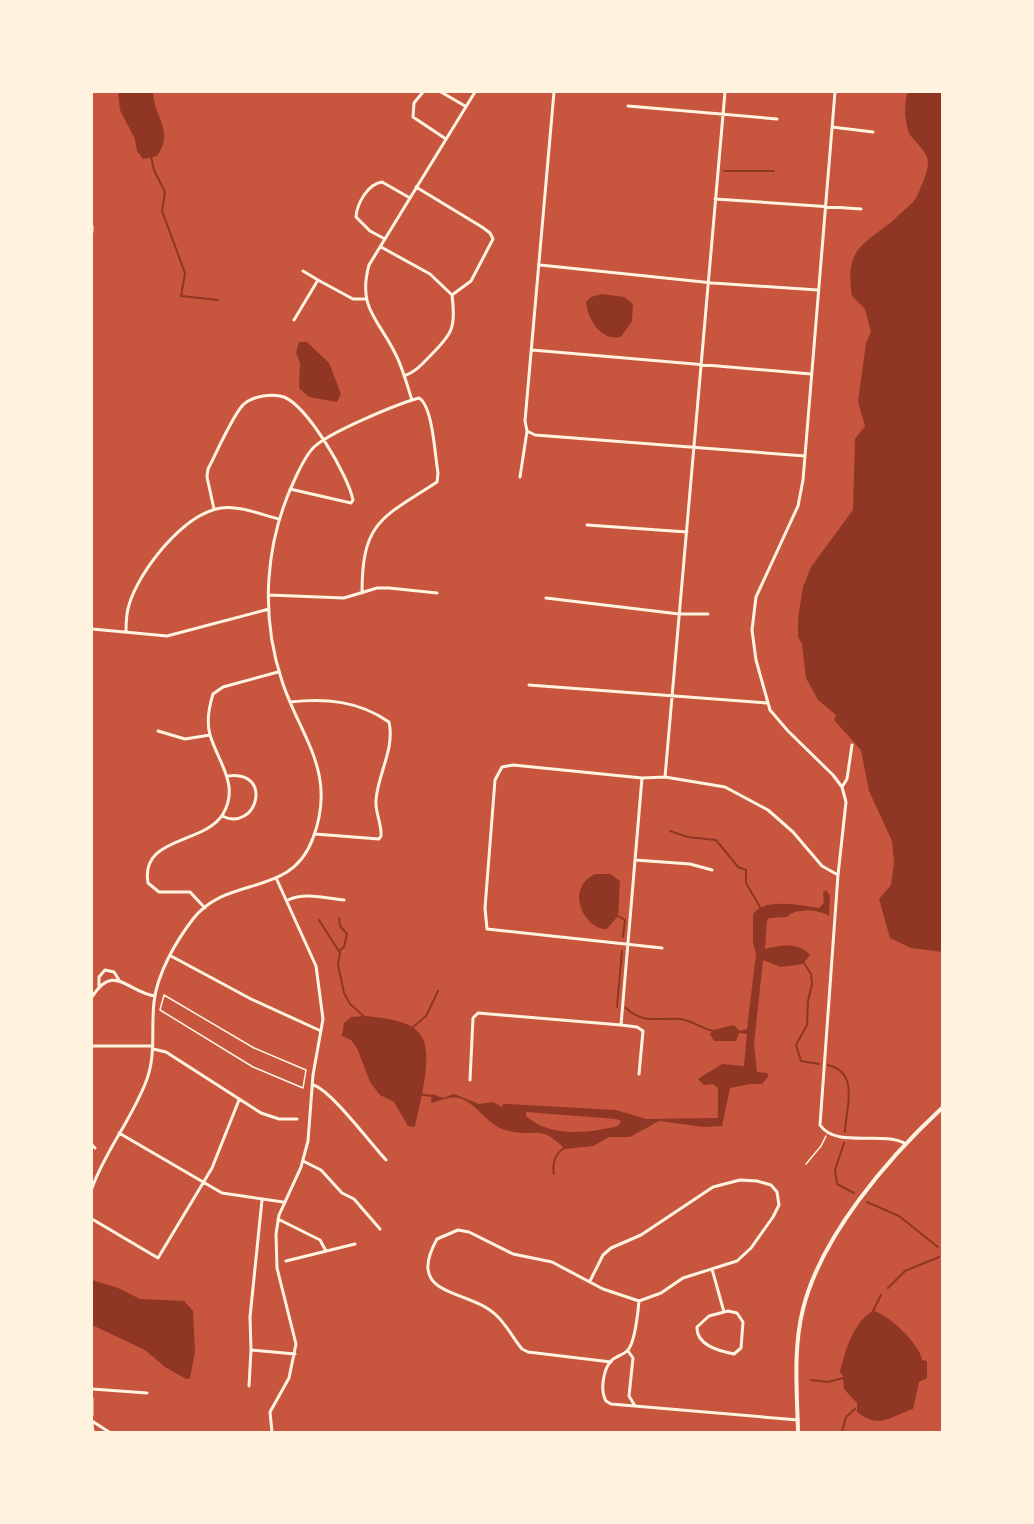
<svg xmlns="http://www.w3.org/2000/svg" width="1034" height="1524" font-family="'Archivo Narrow',sans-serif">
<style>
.water{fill:#8f3625;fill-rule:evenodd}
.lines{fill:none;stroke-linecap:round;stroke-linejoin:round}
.stream{stroke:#8f3625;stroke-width:2}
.path{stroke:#fff3e0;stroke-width:1.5}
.minor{stroke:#fff3e0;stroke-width:3}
.tertiary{stroke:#fff3e0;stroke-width:4}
</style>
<rect width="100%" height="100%" fill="#c8553d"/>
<path class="water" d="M118,92H153C154,119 175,130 157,156L143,159L137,151L135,139L120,110Z
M908,92H942V952L911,948L890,938L879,899L891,885L894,862L892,841L869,791L861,750L834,720L836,715L818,700L806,678L802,644L798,637V619L803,587L811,567L853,510L855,439L865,426L858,402L866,343L871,332L865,309L852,296C843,242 870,244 901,213C908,207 915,202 919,192C922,183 928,173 928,162C928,152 916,143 910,135C905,126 903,102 908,92Z
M602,294L624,297L633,304L632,321L621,337C601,341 588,320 586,302L591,297Z
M299,342H307L329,363L341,394L337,402L309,397L299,388L300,363L296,353Z
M595,874H610L620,881L618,916L607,929C586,931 563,890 595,874Z
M826,890L830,896L829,916C819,909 795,908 787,917L769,918L767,921L765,949C778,946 798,941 810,955L803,964L781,967L763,960L754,1044L757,1072L767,1073L768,1077L762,1084H750L730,1088L722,1126L704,1127L659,1121L630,1137H609L593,1146L565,1149C539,1122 534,1139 505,1130C487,1125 477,1103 459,1098C449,1096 440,1101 431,1103L432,1094L443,1098L454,1094L479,1104L493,1102L502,1107L503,1104H508L616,1110L646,1119L718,1118V1088L713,1084L704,1085L698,1079L722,1064L744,1066L747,1034L739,1033L736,1041H714L710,1034L713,1030L734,1025L740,1031L747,1029L756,954L753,942V914C764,897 803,906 819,908L824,903L823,893ZM526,1112L616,1119L621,1121L618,1126C589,1133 550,1138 526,1116Z
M367,1016C383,1018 410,1020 420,1034C435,1052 419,1105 415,1127L408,1126L394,1102L380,1095L370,1082L357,1048L351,1040L342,1036L344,1023L351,1017Z
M92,1280L118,1288L140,1299L184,1301L193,1311L195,1352L190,1378L186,1379L165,1367L145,1350L92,1325Z
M873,1311C886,1312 921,1345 922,1360L927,1361V1378L919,1382L913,1409C891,1416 879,1430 857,1412V1403L844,1389L843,1376L840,1372C844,1355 853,1321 873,1311Z"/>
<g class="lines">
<path class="stream" d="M151,156L154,170L165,192L162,211L185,273L181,296L218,300
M724,171H774
M670,831L688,837L716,840L738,867L746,870V883L760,907
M618,916L625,920L623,937
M319,920L340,953L338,965L344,993L350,1004L367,1019
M339,951L344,947L347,934L340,926L339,918
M804,963L811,974L812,984L808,1001L807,1025L796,1045L801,1061L819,1064
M617,1007L622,951
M626,1008C644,1025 659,1017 681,1019C691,1021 702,1028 713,1031
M412,1028L426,1016L438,991
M828,1065C861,1073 845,1110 845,1132
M418,1094L432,1096
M844,1143L835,1170L837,1184L854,1193
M554,1174C552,1164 555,1154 564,1148
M867,1202L899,1216L938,1247
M888,1288L905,1271L939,1257
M873,1311L881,1295
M811,1380L828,1382L843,1378
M842,1432L846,1417L855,1409"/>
<path class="path" d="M164,995L254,1048L306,1070L303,1088L253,1067L160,1010Z
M806,1164L821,1146L826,1136"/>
<path class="minor" d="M423,92L414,103L413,117L446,139
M441,92L465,106
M835,92L803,480L798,506L756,597L752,630L756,660L770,710L788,731L833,775L842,787L846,802L838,875L820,1125C836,1149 883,1130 906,1144
M628,106L777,119
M832,127L873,132
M416,187L482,227L490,233L493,239L471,281L452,295
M715,199L861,209
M92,226V232
M385,239L370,231L356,217C357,203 368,184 382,182L410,198
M381,247L430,274L452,295C456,327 453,333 431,355C422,364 416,372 404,376
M540,265L713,283L818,290
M303,271L318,280
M294,320L318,280L353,299H365
M532,350L811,374
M412,400C407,385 403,369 396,355C379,319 357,309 369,265L475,92
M527,431L535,435L805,456
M520,477L527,431L525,421L554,92
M214,509L207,477L208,469C215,456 234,412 244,404C253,396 273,393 284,397C308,407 348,475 353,500L351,503L290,489
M587,525L687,532
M269,595L344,598L377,588H389L437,593
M546,598L679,614H708
M92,629L167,636L269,609
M126,632C126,623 126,614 129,605C139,571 183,514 221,508C239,505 262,515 279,519
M529,685L767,703
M290,702C326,698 359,701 389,722C395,749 378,773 376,800C375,813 382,824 381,836L379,839L315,834
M158,731L185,739L210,735
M665,777L725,92
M842,787L847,779L852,745
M222,816C257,833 274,770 228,776
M635,860L690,864L712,870
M288,900C304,892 326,898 344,900
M205,908L190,892H159L148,883C140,836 204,845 223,814C240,785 218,762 210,735C206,721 209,707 213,694L223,687L278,672
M662,948L487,929L485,908L495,780L502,767L513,765L642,778L665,777L725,787L768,810L793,832L822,866L838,875
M171,956L251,999L321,1031
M99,986V977L105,970L114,972L119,980
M92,997C114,962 127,992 155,996
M92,1046H153
M153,1049L166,1052L261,1113L279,1119H297
M639,1074L643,1031L637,1027L621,1025L642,778
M470,1080L473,1018L478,1013L621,1025
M313,1085C330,1089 371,1144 386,1160
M119,1133L222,1193L283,1202
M92,1145L95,1148
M303,1161L321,1170L342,1193L354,1199L380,1229
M92,1188C106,1149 133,1118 147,1079C156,1054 151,1028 154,1002C157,974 176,941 193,919C228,874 291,899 313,838C338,772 300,737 282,681C260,615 265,543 294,481C299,470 305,456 314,447C330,432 397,404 419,398C433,406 435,457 438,473L437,482C382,518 362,521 362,593
M262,1200L250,1317L251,1350L295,1354
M92,1219L158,1258L212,1168L239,1100
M278,1219L320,1240L326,1251
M286,1261L355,1244
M712,1269L724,1312
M590,1281L603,1255L611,1248L641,1235L713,1187L740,1180L757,1181L771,1185L777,1192L779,1205L773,1217L751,1248L737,1261L683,1278L661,1293L639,1301L603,1289L552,1262L513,1254L469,1232L458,1230L437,1239C404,1298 468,1288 496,1315C506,1324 513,1338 522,1349L528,1352L611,1362
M639,1301C638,1312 635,1344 627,1351C623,1355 616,1356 611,1361C603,1370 600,1391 606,1401L611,1404L798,1420
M728,1311L737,1313L743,1322L741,1348L734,1354C719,1351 696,1345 697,1327L709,1316Z
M628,1351L633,1358L629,1396L635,1406
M249,1386L251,1350
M92,1389L147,1393
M92,1398V1415
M92,1421L109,1432
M92,1423L93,1432
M272,1432L270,1412L289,1378L296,1344L277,1268L276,1234L279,1215L301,1167L308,1141L313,1075L323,1019L316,966L277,880"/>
<path class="tertiary" d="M798,1432C797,1392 793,1348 803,1309C821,1236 888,1158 942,1108"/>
</g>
<rect width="1034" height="1524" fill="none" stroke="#fff3e0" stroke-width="186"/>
</svg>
